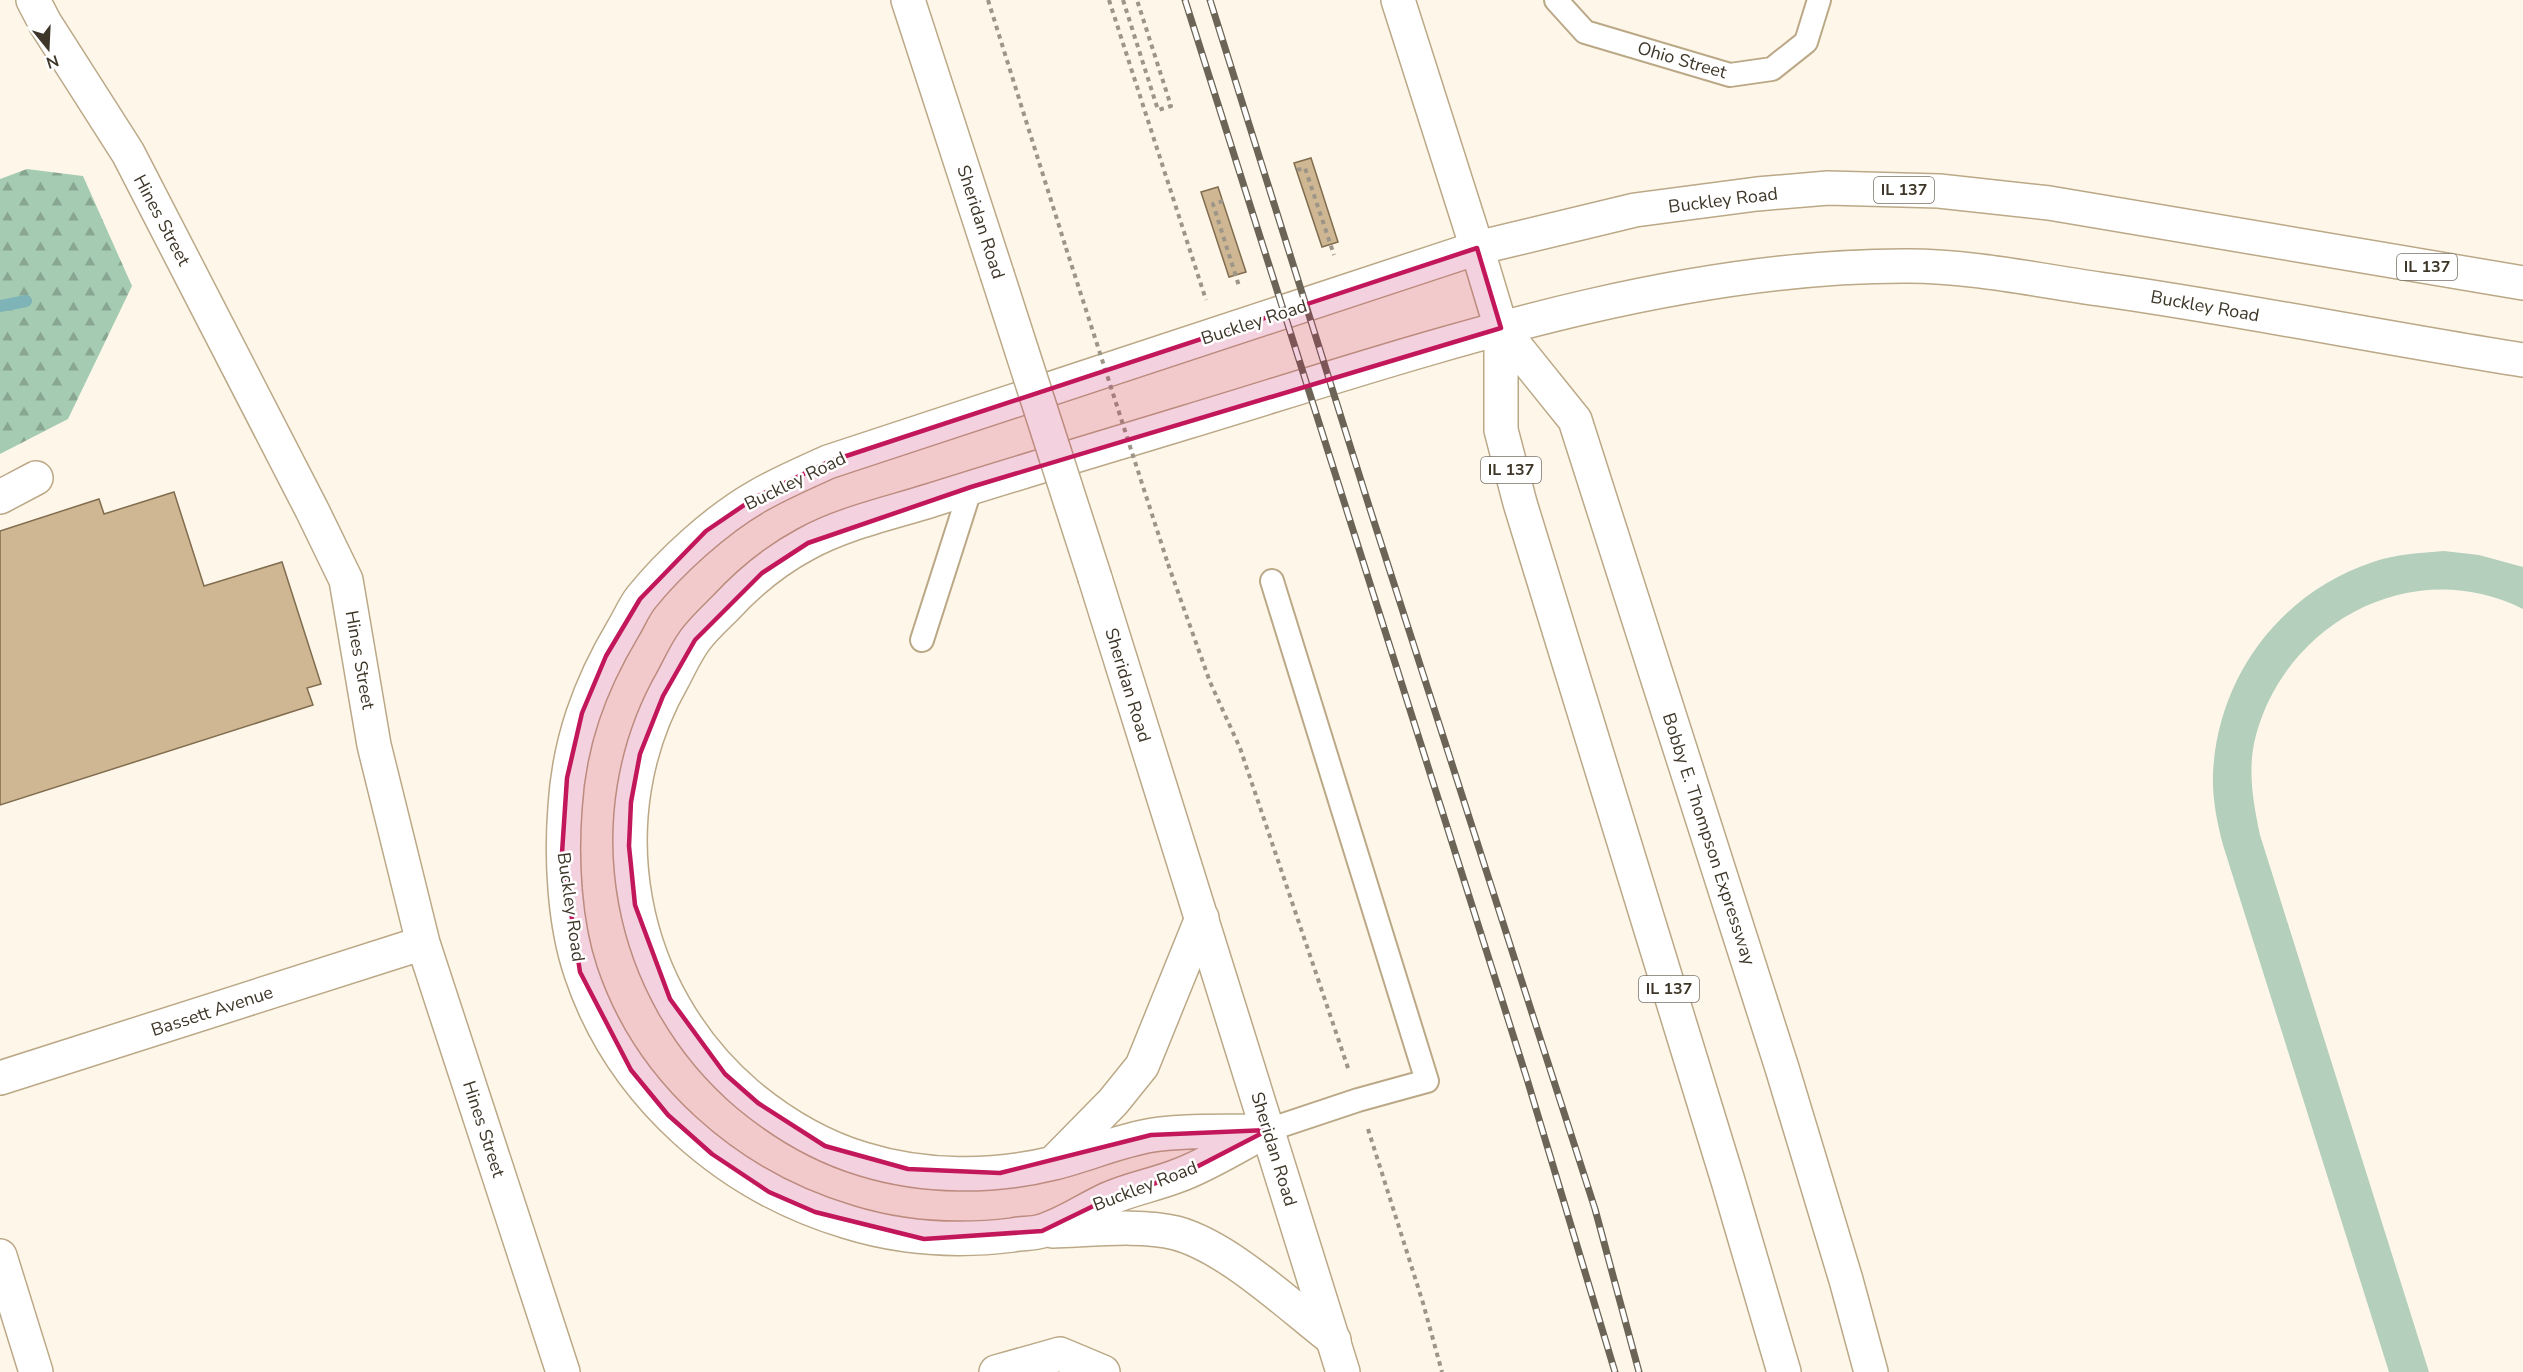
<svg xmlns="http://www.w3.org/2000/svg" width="2523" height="1372" font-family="'Nunito Sans',sans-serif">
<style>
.forest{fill:url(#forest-firs)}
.garden{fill:#b5cfbd}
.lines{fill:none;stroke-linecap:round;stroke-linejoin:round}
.stream{stroke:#7eb3b7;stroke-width:12}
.building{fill:#cfb793;stroke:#806c4e;stroke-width:1.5}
.service-casing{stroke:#bba887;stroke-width:26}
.minor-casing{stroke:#bba887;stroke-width:36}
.secondary-casing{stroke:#bba887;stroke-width:36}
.trunk-casing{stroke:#bba887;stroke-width:36}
.path{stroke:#9d9688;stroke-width:4;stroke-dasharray:4.5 4.5;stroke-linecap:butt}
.service{stroke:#fff;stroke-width:22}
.minor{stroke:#fff;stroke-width:33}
.secondary{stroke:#fff;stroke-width:33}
.trunk{stroke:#fff;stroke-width:33}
.rail-casing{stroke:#6c6557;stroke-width:7}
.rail{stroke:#fff;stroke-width:4.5;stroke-dasharray:14;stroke-linecap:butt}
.secondary-bridge-casing{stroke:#bba887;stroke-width:36;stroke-linecap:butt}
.path-bridge{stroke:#9d9688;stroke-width:4;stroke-dasharray:4.5 4.5;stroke-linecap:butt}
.secondary-bridge{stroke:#fff;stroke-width:33}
.marked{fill:#c2185b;fill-opacity:0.2;stroke:#c2185b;stroke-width:4.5;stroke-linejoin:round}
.labels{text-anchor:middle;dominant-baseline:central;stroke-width:5;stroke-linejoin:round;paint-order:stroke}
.shield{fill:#fff;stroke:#787369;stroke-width:1.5}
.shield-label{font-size:16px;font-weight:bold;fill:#3e3729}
.street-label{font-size:18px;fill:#3e3729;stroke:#fff}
</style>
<defs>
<pattern id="forest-firs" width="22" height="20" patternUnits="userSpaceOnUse" patternTransform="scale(1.5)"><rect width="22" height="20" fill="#a5ccb2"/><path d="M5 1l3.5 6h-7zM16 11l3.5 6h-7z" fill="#88a691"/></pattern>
</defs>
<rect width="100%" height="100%" fill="#fef7e9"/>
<path class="forest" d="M27,169L83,176L132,286L68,419L0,454V179Z"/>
<path class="garden" d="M2444,551L2479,555L2523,567V609C2414,554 2287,621 2256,735C2247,768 2253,802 2260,835L2429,1372H2389L2223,845C2217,822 2212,798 2213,773C2218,676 2280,593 2373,562C2396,554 2420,553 2444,551Z"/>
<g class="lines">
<path class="stream" d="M0,306L26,301"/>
</g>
<path class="building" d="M1311,158L1338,242L1322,247L1294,163Z
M1218,187L1246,272L1229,277L1201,192Z
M174,492L204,586L282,562L321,684L307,688L313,705L0,805V531L99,499L104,514Z"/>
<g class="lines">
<g class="service-casing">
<path id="service" d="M1556,0L1585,32L1730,75L1772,69L1806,42L1819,0
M922,640L971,487
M1268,1130L1358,1100L1427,1081L1272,581"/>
</g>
<g class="minor-casing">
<path id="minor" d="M33,0L45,23L128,153L312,510L346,580L374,745L423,943L563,1372
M1398,0L1477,248
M0,497L36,478
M0,1078L423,943
M0,1256L36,1372
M996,1372L1060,1354L1103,1372"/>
</g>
<g class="secondary-casing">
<path id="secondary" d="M908,0L997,274
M1095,578L1343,1372"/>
</g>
<g class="trunk-casing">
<path id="trunk" d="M1477,248L1501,328V430L1520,503L1728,1181L1784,1372
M1501,328L1575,420L1782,1068L1846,1280L1871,1372
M1268,1130C1238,1145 1208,1165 1177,1176C1154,1185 1130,1189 1108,1199C1086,1209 1065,1224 1042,1231C1033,1234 1022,1233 1013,1235C956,1242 903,1239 848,1222C727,1186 622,1095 581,973C564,923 561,859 565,807C569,742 589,686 623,629C629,619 634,607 641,598C670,562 716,520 756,497C778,484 804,473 828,462L1477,248L1635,210L1757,194L1828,188L1939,191L2049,203L2523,283
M1257,1131C1223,1132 1187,1130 1153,1135C1120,1140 1087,1155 1054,1163C993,1178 924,1178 863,1159C820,1146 783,1124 748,1095C627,992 594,817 673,679C680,666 686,652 695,640C703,629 715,618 725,608C748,583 776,560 806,544C844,523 891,513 932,500C1017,473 1102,448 1187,422C1418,352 1665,265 1908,266C1972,266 2036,280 2099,289C2241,309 2382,338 2523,360
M1054,1162L1113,1102L1142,1066L1202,918
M1053,1231C1089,1230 1142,1224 1176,1233C1228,1247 1290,1306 1334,1340"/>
</g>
<path class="path" d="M988,0L1066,248
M1109,0L1206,300
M1123,0L1158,110L1171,106L1137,0
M1297,170L1305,168L1334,255
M1223,201L1213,204L1239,286
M1168,564L1210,682L1240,748L1349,1071
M1368,1129L1423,1303L1442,1372"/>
<use href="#service" class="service"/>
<use href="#minor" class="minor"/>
<use href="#secondary" class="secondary"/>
<use href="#trunk" class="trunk"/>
<g class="rail-casing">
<path id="rail" d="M1185,0L1527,1079L1615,1372
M1210,0L1369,506L1595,1209L1639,1372"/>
</g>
<use href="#rail" class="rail"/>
<g class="secondary-bridge-casing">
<path id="secondary-bridge" d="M997,274L1095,578"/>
</g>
<path class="path-bridge" d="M1066,248L1168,564"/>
<use href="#secondary-bridge" class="secondary-bridge"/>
</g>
<path class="marked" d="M1477,248L1501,328L971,487L808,543L762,573L695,640L663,696L640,754L631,802L629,846L635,905L670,999L725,1074L758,1103L825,1146L908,1169L1000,1173L1151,1135L1268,1130L1181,1175L1112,1197L1042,1231L924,1239L815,1212L769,1192L712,1154L668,1115L631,1070L580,972L562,853L567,778L582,713L606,656L640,599L706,531L756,497L828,462Z"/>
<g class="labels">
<g class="shield">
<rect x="1874" y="177" width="60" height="26" rx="4.5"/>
<rect x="2397" y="254" width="60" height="26" rx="4.5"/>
<rect x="1481" y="457" width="60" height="26" rx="4.5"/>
<rect x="1639" y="976" width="60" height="26" rx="4.5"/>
</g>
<g class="shield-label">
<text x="1904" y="190">IL 137</text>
<text x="2427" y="267">IL 137</text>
<text x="1511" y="470">IL 137</text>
<text x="1669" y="989">IL 137</text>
</g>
<g class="street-label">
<text transform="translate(1682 60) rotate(16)">Ohio Street</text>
<text transform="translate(1723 200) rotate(-7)">Buckley Road</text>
<text transform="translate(162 220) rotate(62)">Hines Street</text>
<text transform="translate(981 222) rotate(72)">Sheridan Road</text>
<text transform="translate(2205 306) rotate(10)">Buckley Road</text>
<text transform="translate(1254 322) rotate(-18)">Buckley Road</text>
<text transform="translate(795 481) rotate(-26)">Buckley Road</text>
<text transform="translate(360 660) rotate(80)">Hines Street</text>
<text transform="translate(1128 685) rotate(73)">Sheridan Road</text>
<text transform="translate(1709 839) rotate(72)">Bobby E. Thompson Expressway</text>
<text transform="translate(571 907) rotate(82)">Buckley Road</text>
<text transform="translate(212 1011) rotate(-18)">Bassett Avenue</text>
<text transform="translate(484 1129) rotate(72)">Hines Street</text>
<text transform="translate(1274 1149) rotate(73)">Sheridan Road</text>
<text transform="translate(1145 1186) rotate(-21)">Buckley Road</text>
</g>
</g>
<g transform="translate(48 48) rotate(162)" stroke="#ffffff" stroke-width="4.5" paint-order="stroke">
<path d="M0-4.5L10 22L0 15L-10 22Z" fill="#3e3729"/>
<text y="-9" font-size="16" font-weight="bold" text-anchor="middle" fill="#3e3729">N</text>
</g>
</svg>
